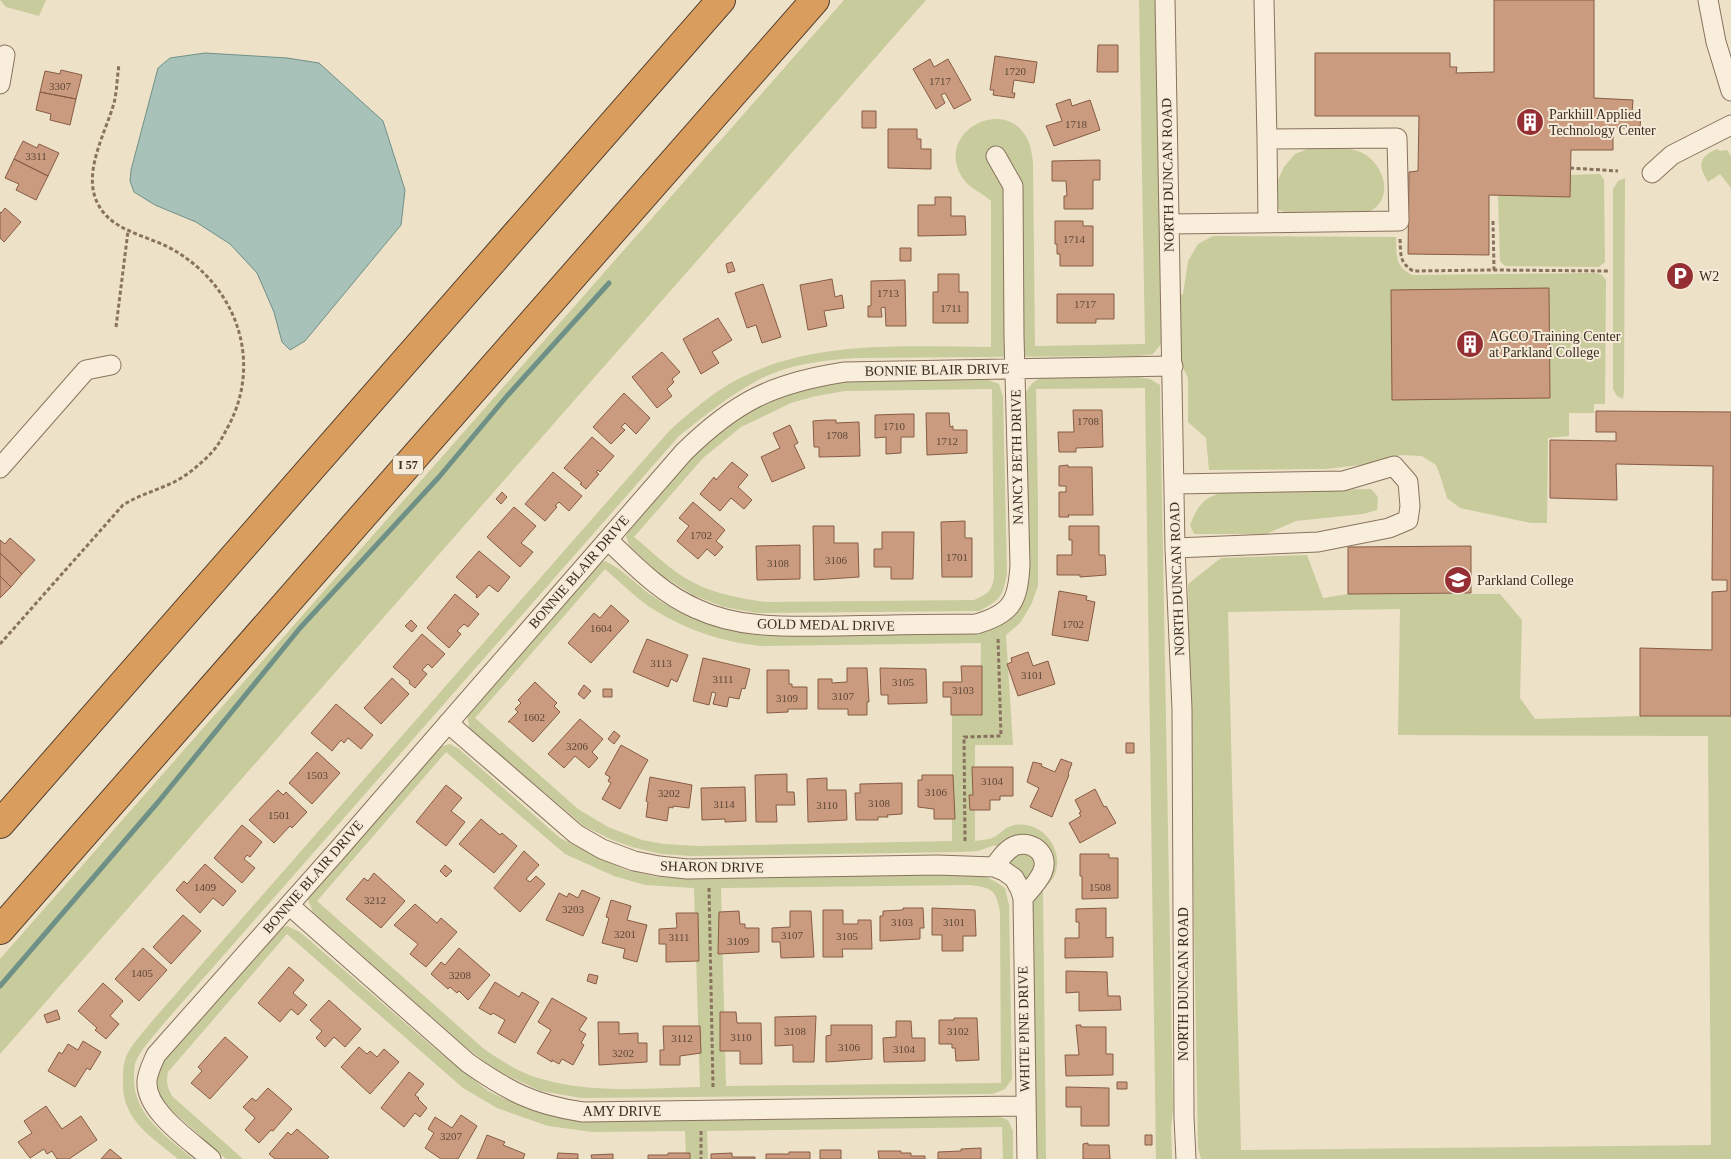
<svg xmlns="http://www.w3.org/2000/svg" width="1731" height="1159" font-family="'Times New Roman',serif">
<style>
.green{fill:#c8cb9c;fill-rule:evenodd}
.water{fill:#a9c2b9;stroke:#6f9087}
.lines{fill:none;stroke-linecap:round;stroke-linejoin:round}
.stream{stroke:#6f9087;stroke-width:5}
.building{fill:#ca9b7f;stroke:#875c44}
.minor-casing{stroke:#89735e;stroke-width:21}
.highway-casing{stroke:#574131;stroke-width:30}
.path{stroke:#89735e;stroke-width:3;stroke-dasharray:4 2.5;stroke-linecap:butt}
.minor{stroke:#f8eedb;stroke-width:19}
.highway{stroke:#d99d5d;stroke-width:28}
.labels{text-anchor:middle;dominant-baseline:central;stroke-width:4;stroke-linejoin:round;paint-order:stroke}
.number-label{font-size:11px;fill:#5e4838}
.shield{fill:#f5ebd8;stroke:#726558;stroke-width:1}
.shield-label{font-size:12px;font-weight:bold;fill:#3a2c21}
.poi-label{font-size:14px;fill:#3a2c21;stroke:#f5ebd8;text-anchor:start}
.street-label{font-size:14px;fill:#3a2c21;stroke:#f5ebd8}
</style>
<rect width="100%" height="100%" fill="#ede1c8"/>
<path class="green" d="M0,0H46L39,16L6,7Z
M844,0H926L0,1054V959Z
M1139,0H1158L1161,344L1153,354L1139,356L856,358C824,360 789,364 760,379C730,395 704,416 679,436L165,1022C157,1032 142,1048 137,1059C134,1064 134,1072 134,1078C133,1115 167,1137 193,1159H178C151,1136 121,1120 123,1080C123,1073 123,1065 126,1057C130,1046 145,1030 153,1020L670,430C692,411 714,391 740,378C818,339 907,347 991,347V201C982,192 969,189 962,177C934,132 1006,94 1028,140C1031,147 1032,155 1033,163L1035,346L1145,344Z
M1313,147C1330,148 1352,146 1366,155C1385,168 1394,199 1369,212C1366,213 1361,213 1358,214H1290L1279,210L1272,193L1284,167L1295,154Z
M1717,149L1720,151L1727,150L1731,156V188L1720,174L1708,182C1698,166 1698,157 1717,149Z
M1600,174L1604,180L1605,262L1599,267L1505,266L1500,261L1498,195L1570,175Z
M1625,178L1624,390L1623,399L1617,396L1613,389V189L1618,181Z
M1213,236L1396,237C1397,255 1394,266 1412,275L1596,273L1602,275L1606,280L1605,404H1594V413H1569V436L1548,438L1547,523H1531L1460,508L1447,498L1441,478L1436,465L1422,456L1401,455L1368,464L1326,469L1209,470L1206,438L1188,422V378L1180,362L1179,295L1183,294L1188,261L1198,244Z
M1138,377L1150,379L1160,385L1173,1110L1171,1129L1172,1159H1156L1145,388L1036,389L1038,504V586L1031,605L1020,623L1006,635L1013,745H975V841C980,840 989,840 994,837C1001,833 1005,827 1014,825C1040,820 1063,846 1056,871C1054,879 1048,885 1043,890L1046,1159H1035L1031,899L995,845L978,851L962,852L691,856L661,854L632,847L610,839L584,826L470,730L467,715L593,567L605,561C622,569 634,582 648,593C688,620 719,630 766,636L959,633C992,631 995,632 1018,607L1025,395C1029,386 1032,382 1041,378ZM605,569C621,583 639,601 656,611C688,631 724,642 761,646L981,643L980,716L952,715V841L699,846L664,844L642,840L608,827L578,809L475,718Z
M986,379L999,384L1003,396L1007,573C1003,597 1000,600 979,611L757,613L724,607L693,595L660,574L634,550L629,545L626,536L632,525L696,450L733,419L767,401L802,389L841,381ZM992,389L994,577C992,592 987,594 974,600L766,602C736,598 705,592 679,574C663,563 649,549 634,537L703,458L741,427L791,403L816,396L845,391Z
M1371,489L1378,497L1377,510L1363,514L1296,521L1266,534H1194L1190,525C1198,505 1203,498 1224,492Z
M1307,555L1323,598L1348,594H1500L1522,620L1520,698L1535,719L1640,716H1731V1159H1201L1198,1148L1188,584L1221,558ZM1400,609L1398,735L1708,736L1711,1145L1241,1150L1228,612Z
M450,744L459,749L560,838L596,856L626,870L657,877L685,878L950,873C974,873 984,873 1005,888L1009,905L1012,1079L1005,1089L993,1094L581,1098L541,1091L497,1071L467,1048L313,912L308,900L312,888L436,748ZM446,752L565,854L614,876L645,885L694,888L700,1087C648,1088 593,1094 542,1079C521,1074 502,1061 484,1049L317,901ZM970,885C992,887 997,891 1000,913L1001,1083L726,1086L721,888Z
M287,926L300,932L434,1048L488,1091L514,1103L566,1119L612,1121L992,1114L1008,1120L1013,1131V1159H1003L1002,1127L707,1131L708,1159H686L685,1131L593,1132L548,1126L497,1108L463,1088L287,934L168,1072C166,1082 167,1088 173,1097L243,1159H226L159,1099L154,1077L159,1065L274,931Z"/>
<path class="water" d="M205,53L287,58L319,63L383,121L405,190L401,225L305,341L290,350L282,342L274,312L257,273L230,244L196,222L155,205L134,192L130,181L131,170L158,68L170,58Z"/>
<g class="lines">
<path class="stream" d="M0,986L159,801L300,628L439,477L507,396L609,283"/>
</g>
<path class="building" d="M1494,0H1594V98L1633,100L1632,113H1641L1640,128H1613V150H1571L1570,197L1489,195V255L1408,254L1409,172L1418,171L1419,116H1315V53H1450V67H1457L1456,73L1494,72Z
M1098,45H1118V72H1097Z
M995,56L1037,62L1034,83L1014,80L1012,93H1015L1014,98L993,95L994,90H990Z
M930,59L934,67L948,59L971,100L954,109L945,93L941,95L945,103L936,109L913,69Z
M61,70L82,75L76,99L40,92L45,71L60,74Z
M40,92L76,99L70,125L50,120L51,114L36,110Z
M1070,99L1072,106L1090,100L1100,130L1054,146L1046,126L1062,121L1056,104Z
M862,111H876V128H862Z
M888,129H917V139H921V149H931V169L888,168Z
M23,141L37,148L39,144L59,153L48,176L14,159Z
M14,159L48,176L36,200L16,190L19,184L5,178Z
M1100,160V180H1093V209H1064V196H1067L1066,181H1052V161Z
M935,197H951V216H965L966,235L918,236V205H935Z
M5,208L21,222L4,242L0,238V212L1,213Z
M1055,221H1083V226H1093V266H1060V254H1057V244H1055Z
M900,248H911V261H900Z
M732,262L735,271L728,273L726,264Z
M938,274H959V292H968V323H933V292H938Z
M832,279L835,297L842,295L844,308L824,311L827,326L808,330L800,285Z
M905,280L906,326H886L885,307L881,308L882,317H868V306H871V281Z
M763,284L781,337L762,343L756,325L747,328L735,293Z
M1549,288L1550,398L1392,400L1391,290Z
M1057,294H1114V319H1096V323H1057Z
M718,318L732,340L712,352L719,363L701,374L683,339Z
M662,352L680,372L672,379L674,382L667,389L672,396L657,408L632,377Z
M624,393L650,418L636,434L625,423L621,427L625,430L611,444L593,427Z
M1073,410H1102L1103,447L1076,448V452H1059L1058,432H1074Z
M1596,411L1731,412V716H1640V648L1712,650V592L1727,591V580H1712L1713,466L1616,464L1617,500L1550,498V440L1616,441V432H1596Z
M926,413H949L950,427L953,426V430H967V453L927,455Z
M906,414H914V437H901V453L886,454V437L875,438V415Z
M826,420H836V423L859,422L860,456L819,457V447H814L813,421Z
M790,425L798,443L794,445L805,468L772,482L761,457L780,448L773,433Z
M592,437L614,456L600,472L598,470L596,472L599,474L586,489L580,484L582,483L564,468Z
M732,462L748,475L738,487L752,500L744,509L731,498L720,511L700,494L714,477L716,480Z
M1068,465V467H1092L1093,515H1068L1069,517H1059V492H1066V486H1059V466Z
M553,472L582,496L569,511L559,502L555,506L557,507L545,521L525,504Z
M502,492L507,497L501,504L496,499Z
M693,502L725,530L716,541L723,547L715,556L707,549L698,559L677,541L689,526L679,518Z
M514,507L536,526L521,543L533,552L520,567L487,537Z
M965,521V538H972V577H942L941,522Z
M813,526H834V543H858L859,577L814,580Z
M1069,526H1099V555H1105L1106,575L1080,577V575H1057V555H1072V540H1069Z
M882,532H914L913,579H891V567H874V549H882Z
M10,538L35,560L22,574L0,553V540L5,544Z
M800,545V579L757,580L756,546Z
M1471,546V593L1348,594V547Z
M479,551L510,577L498,592L489,585L477,598L476,597L477,595L456,577Z
M0,553L22,574L11,587L0,576Z
M0,576L11,587L0,598Z
M1059,591L1087,596L1086,600L1095,602L1088,641L1052,635Z
M455,594L479,614L468,627L464,624L457,631L461,634L449,648L427,628Z
M611,605L629,621L591,663L568,643L594,613L600,618Z
M411,620L417,626L412,632L405,626Z
M422,634L445,654L432,668L428,664L422,670L427,674L415,688L409,683L410,681L393,667Z
M647,639L688,655L677,682L671,679L668,687L633,672Z
M1028,652L1033,666L1048,661L1055,684L1018,696L1007,664L1012,662L1011,658Z
M703,658L750,669L745,689L742,688L739,699L729,697L727,707L713,704L716,693L712,692L709,705L693,701Z
M961,666H982V715H951V697H943V682H962Z
M847,668H867L869,702H867V715H848V709H818V679H832V683L847,682Z
M880,668L926,669L927,703L888,704V695H881Z
M767,670H789V684H792V687H807V709H788V712L767,713Z
M392,678L409,694L381,724L364,708Z
M535,682L557,703L554,706L560,712L533,742L510,722H508L518,712L515,709L521,703L518,700Z
M584,685L591,691L584,699L578,694Z
M603,689H612V697H603Z
M336,704L373,735L361,749L348,738L344,743L341,740L332,751L311,733Z
M580,719L603,739L592,752L598,758L589,768L575,756L564,768L548,754Z
M614,731L620,736L614,744L608,739Z
M1126,743H1134V753H1126Z
M621,745L648,760L620,809L602,799L611,783L608,781L610,777L605,774Z
M317,752L340,773L312,804L289,783Z
M1061,759L1072,763L1068,774L1069,775L1052,817L1030,807L1039,788L1027,782L1033,762L1042,764L1041,766L1055,772Z
M972,767H1013V796H1000V800H990V810H970L969,795H973Z
M787,774V792H794L795,805H776L777,822H756L755,775Z
M922,775H953L955,819H934V809L918,807V780H922Z
M650,777L692,785L689,808L673,806V808L669,807L667,821L646,817L648,802L646,801Z
M827,778V790H846L847,820L808,822L807,779Z
M902,783V814L887,815L888,817H878V820H856L855,793H860V784Z
M446,785L462,798L451,811L465,822L446,846L416,822Z
M745,787L746,821L725,822V819L702,820L701,788Z
M1095,789L1104,807L1106,806L1116,823L1080,843L1069,823L1081,816L1079,813L1081,812L1075,800Z
M278,790L283,795L286,792L307,812L292,828L290,826L274,843L249,820Z
M481,819L500,835L502,833L517,846L494,873L459,844Z
M242,825L262,842L250,857L247,855L244,859L255,868L242,883L214,858Z
M524,851L539,865L526,879L530,882L536,876L545,884L520,912L494,888Z
M1080,854H1109V858H1118V898L1082,899V876H1080Z
M205,864L236,891L223,906L213,898L200,913L176,890L184,881L187,884Z
M445,865L452,871L446,877L440,871Z
M374,873L405,901L381,928L346,899L364,878L368,881Z
M582,890L600,898L583,936L546,920L559,893L567,897L569,893L578,898Z
M611,900L631,906L627,920L647,925L637,962L623,958L625,949L602,943L609,918L606,917Z
M415,904L437,923L441,918L457,932L426,967L410,954L418,944L394,925Z
M903,908H923L924,928H920V939L880,941V916H883V911L903,910Z
M932,908L975,910L976,936H963V951H942V935H932Z
M1106,908V938L1113,937V957L1065,958V938H1079V922H1076V909Z
M823,910H843V924H858V920H871L872,949H842L843,957H823Z
M739,911L740,924H745V928H759V952L718,954L719,912Z
M790,911H811L814,957L781,958L780,942H772V928L790,927Z
M676,913H698L699,961L666,962V944H659V929L677,928Z
M183,915L201,931L171,964L153,947Z
M143,948L167,970L139,1001L115,979Z
M459,948L490,975L468,1000L459,991L457,993L450,987L448,989L431,974L441,962L445,965Z
M289,967L304,980L293,993L307,1005L298,1015L291,1009L280,1022L258,1003Z
M1066,971L1107,972L1108,996H1120L1121,1010L1079,1011V992L1066,993Z
M589,974L598,976L596,984L587,981Z
M495,982L519,997L522,992L539,1002L515,1043L498,1033L505,1020L493,1013L491,1015L479,1008Z
M103,983L123,1001L110,1016L119,1024L106,1039L95,1030L97,1028L78,1011Z
M552,998L587,1018L579,1030L586,1034L581,1043L584,1045L573,1065L562,1059L559,1064L552,1060V1062L537,1053L551,1030L538,1022Z
M329,1000L361,1029L345,1047L334,1037L325,1047L316,1038L322,1031L310,1020Z
M57,1010L60,1019L47,1023L44,1015Z
M720,1012H736L737,1023H761L762,1064H740V1051H720Z
M816,1016L814,1062H793V1045L775,1046V1017Z
M954,1018H977L979,1060L956,1061L955,1048H952V1044H939V1020H954Z
M896,1021H911L912,1038H925V1061L884,1062L883,1038L896,1037Z
M598,1022H619V1034L638,1033V1043H647V1062L599,1065Z
M831,1025H872V1059L826,1062V1036L831,1035Z
M1076,1025H1081V1027H1106V1054H1113V1075L1066,1076L1065,1055H1079Z
M663,1026H700L701,1053L680,1056V1065H660V1050H664Z
M225,1037L248,1057L210,1099L191,1083L202,1071L198,1067Z
M83,1041L101,1052L90,1070L87,1068L75,1087L48,1071L59,1052L62,1054L68,1044L78,1050Z
M359,1047L367,1054L370,1051L377,1057L384,1049L399,1062L370,1094L341,1067Z
M409,1072L424,1084L415,1095L419,1098L418,1099L427,1108L420,1117L415,1113L404,1127L381,1108Z
M1117,1082H1127V1089H1117Z
M1066,1087L1109,1088V1126H1081V1107H1066Z
M268,1088L292,1109L273,1131L271,1130L259,1143L245,1130L255,1118L243,1107L252,1098L256,1101Z
M46,1106L62,1129L81,1116L97,1140L69,1159H57L52,1151L47,1154L44,1149L30,1158L18,1142L32,1133L24,1121Z
M461,1115L477,1126L458,1159H441L425,1148L434,1133L428,1129L435,1117L452,1128Z
M297,1129L329,1157L327,1159H275L269,1154L288,1132L291,1135Z
M487,1135L505,1142L503,1145L525,1154L523,1159H477Z
M1145,1135H1152V1145H1145Z
M1088,1143V1145H1109L1110,1159H1083V1144Z
M981,1148V1159H938V1152L961,1151V1149Z
M110,1149L122,1159H101Z
M820,1150H841V1159H820Z
M878,1151H901V1153H911V1156H925V1159H879Z
M789,1152H810V1159H766V1154H789Z
M558,1153L578,1154V1159H557Z
M668,1153H690V1159H648V1155H668Z
M732,1153V1157H755V1159H711V1154Z
M613,1154V1159H592L591,1155Z"/>
<g class="lines">
<g class="minor-casing">
<path id="minor" d="M1165,0L1175,548L1182,709L1184,1117L1186,1159
M1264,0L1267,139
M1708,0L1716,42L1731,91
M0,84L5,55
M1652,173L1672,155L1731,125
M1169,224L1399,221L1397,138L1267,139L1268,222
M0,468L86,370L111,365
M1175,484L1343,481L1394,466L1408,482L1410,506L1408,520L1389,528L1318,542L1175,548
M608,540C635,566 662,594 697,609C742,630 792,626 839,626C885,625 931,624 976,624C1012,614 1018,601 1020,565L1014,336L1013,186L996,156
M448,723L576,834L602,849L634,861L659,866L687,869L937,865L994,867L1004,871L1014,878L1020,889L1023,898L1027,1159
M994,867C1000,859 1007,848 1017,845C1035,841 1050,856 1042,873C1038,882 1029,891 1023,898
M289,905L468,1063C508,1091 534,1105 583,1112L1026,1106
M211,1159C190,1140 145,1111 147,1081C148,1071 152,1064 156,1055L337,851L684,452C736,401 773,383 845,372L1173,366"/>
</g>
<g class="highway-casing">
<path id="highway" d="M0,824L721,0
M0,930L815,0"/>
</g>
<path class="path" d="M1570,168L1618,171
M1493,221L1494,270
M1400,239C1401,255 1399,262 1413,271L1494,270L1609,271
M116,327L128,231
M0,644L123,505C139,495 155,491 172,483C187,476 202,463 213,451C220,443 224,434 229,425C262,361 237,289 177,252C149,234 107,233 95,197C85,168 106,131 114,103C117,91 117,77 119,65
M965,841L964,737L1001,736L998,638
M709,888L713,1087
M701,1131V1159"/>
<use href="#minor" class="minor"/>
<use href="#highway" class="highway"/>
</g>
<defs>
<g id="building-disc" transform="scale(1.4375)"><circle r="9.5" fill="#962f34" stroke="#f5ebd8"/><path d="M-4-6H4V6H1V3H-1V6H-4ZM-2.5-4.3h1.7v1.8h-1.7ZM.8-4.3h1.7v1.8H.8ZM-2.5-1h1.7V.8h-1.7ZM.8-1h1.7V.8H.8Z" fill="#fff"/></g>
<g id="parking-disc" transform="scale(1.4375)"><circle r="9.5" fill="#962f34" stroke="#f5ebd8"/><path d="M-3.5-5.5H1a3.5 3.5 0 0 1 0 7H-1V5.5H-3.5ZM-1-3.4V-.6H.8a1.4 1.4 0 0 0 0-2.8Z" fill="#fff"/></g>
<g id="university-disc" transform="scale(1.4375)"><circle r="9.5" fill="#962f34" stroke="#f5ebd8"/><path d="M0-5L7-2L0 1L-7-2ZM-4 1L0 2.5L4 1V4Q0 6-4 4Z" fill="#fff"/></g>
</defs>
<g fill-rule="evenodd">
<use href="#building-disc" x="1530" y="122"/>
<use href="#parking-disc" x="1680" y="276"/>
<use href="#building-disc" x="1470" y="344"/>
<use href="#university-disc" x="1458" y="580"/>
</g>
<g class="labels">
<g class="number-label">
<text x="1015" y="71">1720</text>
<text x="940" y="81">1717</text>
<text x="60" y="86">3307</text>
<text x="1076" y="124">1718</text>
<text x="36" y="156">3311</text>
<text x="1074" y="239">1714</text>
<text x="888" y="293">1713</text>
<text x="1085" y="304">1717</text>
<text x="951" y="308">1711</text>
<text x="1088" y="421">1708</text>
<text x="894" y="426">1710</text>
<text x="837" y="435">1708</text>
<text x="947" y="441">1712</text>
<text x="701" y="535">1702</text>
<text x="957" y="557">1701</text>
<text x="836" y="560">3106</text>
<text x="778" y="563">3108</text>
<text x="1073" y="624">1702</text>
<text x="601" y="628">1604</text>
<text x="661" y="663">3113</text>
<text x="1032" y="675">3101</text>
<text x="723" y="679">3111</text>
<text x="903" y="682">3105</text>
<text x="963" y="690">3103</text>
<text x="843" y="696">3107</text>
<text x="787" y="698">3109</text>
<text x="534" y="717">1602</text>
<text x="577" y="746">3206</text>
<text x="317" y="775">1503</text>
<text x="992" y="781">3104</text>
<text x="936" y="792">3106</text>
<text x="669" y="793">3202</text>
<text x="879" y="803">3108</text>
<text x="724" y="804">3114</text>
<text x="827" y="805">3110</text>
<text x="279" y="815">1501</text>
<text x="205" y="887">1409</text>
<text x="1100" y="887">1508</text>
<text x="375" y="900">3212</text>
<text x="573" y="909">3203</text>
<text x="902" y="922">3103</text>
<text x="954" y="922">3101</text>
<text x="625" y="934">3201</text>
<text x="792" y="935">3107</text>
<text x="847" y="936">3105</text>
<text x="679" y="937">3111</text>
<text x="738" y="941">3109</text>
<text x="142" y="973">1405</text>
<text x="460" y="975">3208</text>
<text x="795" y="1031">3108</text>
<text x="958" y="1031">3102</text>
<text x="741" y="1037">3110</text>
<text x="682" y="1038">3112</text>
<text x="849" y="1047">3106</text>
<text x="904" y="1049">3104</text>
<text x="623" y="1053">3202</text>
<text x="451" y="1136">3207</text>
</g>
<rect class="shield" x="393" y="455.5" width="30" height="19" rx="4"/>
<g class="shield-label">
<text x="408" y="465">I 57</text>
</g>
<g class="poi-label">
<text x="1549" y="114">Parkhill Applied<tspan x="1549" dy="16">Technology Center</tspan></text>
<text x="1699" y="276">W2</text>
<text x="1489" y="336">AGCO Training Center<tspan x="1489" dy="16">at Parkland College</tspan></text>
<text x="1477" y="580">Parkland College</text>
</g>
<g class="street-label">
<text transform="translate(1168 175) rotate(-91)">NORTH DUNCAN ROAD</text>
<text transform="translate(937 370) rotate(-1)">BONNIE BLAIR DRIVE</text>
<text transform="translate(1017 457) rotate(-91)">NANCY BETH DRIVE</text>
<text transform="translate(579 572) rotate(-49)">BONNIE BLAIR DRIVE</text>
<text transform="translate(1177 579) rotate(-92)">NORTH DUNCAN ROAD</text>
<text transform="translate(826 625) rotate(1)">GOLD MEDAL DRIVE</text>
<text transform="translate(712 867) rotate(1)">SHARON DRIVE</text>
<text transform="translate(313 877) rotate(-49)">BONNIE BLAIR DRIVE</text>
<text transform="translate(1183 984) rotate(-90)">NORTH DUNCAN ROAD</text>
<text transform="translate(1024 1029) rotate(-91)">WHITE PINE DRIVE</text>
<text x="622" y="1111">AMY DRIVE</text>
</g>
</g>
</svg>
